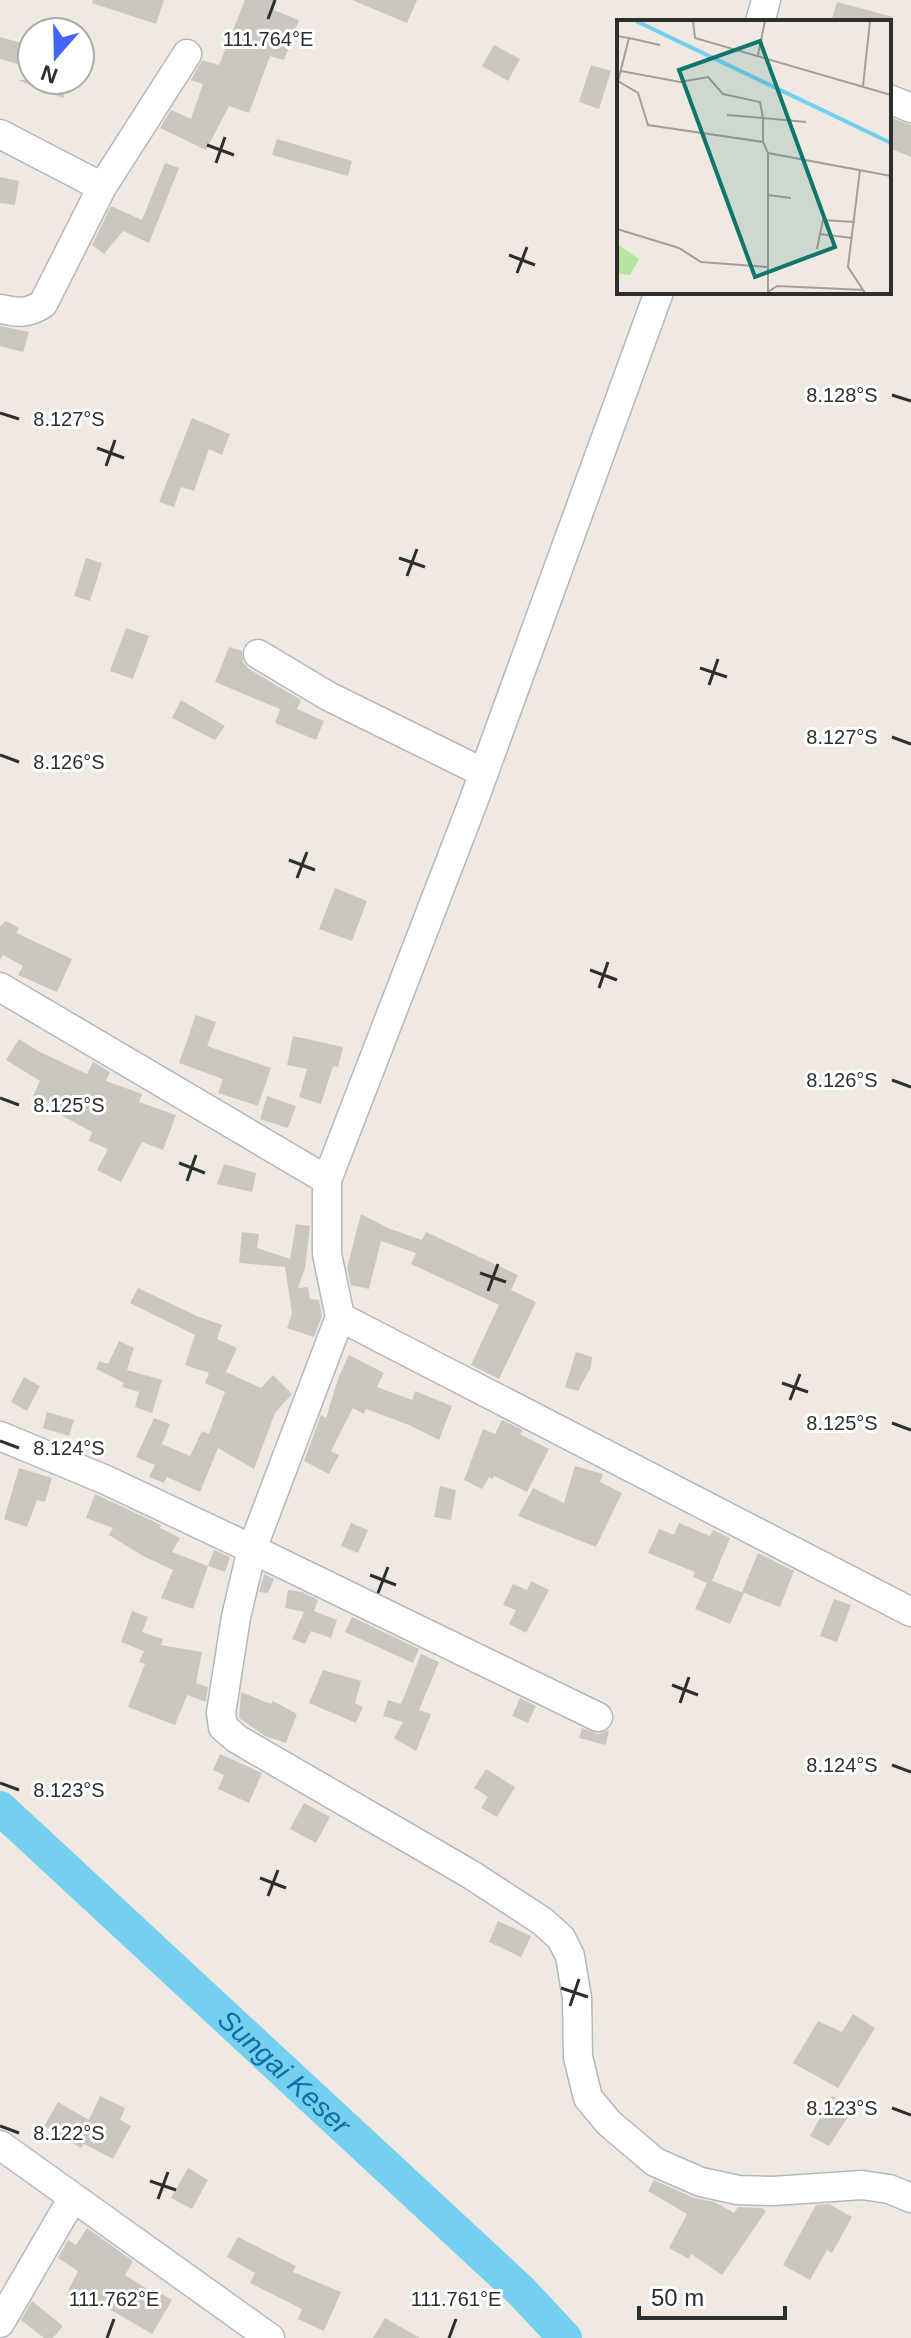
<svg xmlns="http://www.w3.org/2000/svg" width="911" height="2338" font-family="Helvetica,sans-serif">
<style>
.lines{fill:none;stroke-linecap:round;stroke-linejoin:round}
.river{stroke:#75cff0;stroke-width:34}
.building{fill:#cbc7bf}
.minor-casing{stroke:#b4b7c1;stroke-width:31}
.minor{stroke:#fff;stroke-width:28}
.ticks{fill:none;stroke:#2e2e2e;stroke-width:3}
.labels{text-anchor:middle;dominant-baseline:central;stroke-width:6;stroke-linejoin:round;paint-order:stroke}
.water-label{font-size:28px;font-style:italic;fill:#0d6fa3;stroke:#fff}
.inset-river{fill:none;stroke:#75cff0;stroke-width:4}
.inset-road{fill:none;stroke:#a29e99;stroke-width:2}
.view{fill:#0f766e;fill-opacity:0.15;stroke:#0f766e;stroke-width:4}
.inset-edge{fill:none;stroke:#2e2e2e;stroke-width:4}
.ticks-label{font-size:20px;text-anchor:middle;fill:#2e2e2e;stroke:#fff;stroke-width:6;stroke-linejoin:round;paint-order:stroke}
</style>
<rect width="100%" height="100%" fill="#efe9e1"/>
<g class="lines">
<path class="river" id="s1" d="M0,1808L521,2291L565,2338"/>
</g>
<path class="building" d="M93,0H164L156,24L92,3Z
M245,0H277L273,10L299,20L284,60L270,56L249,113L229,106L206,150L160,128L171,110L191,119L203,84L191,80L202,60L219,65Z
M352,0H417L407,23Z
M837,2L893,17L892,22H831Z
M0,37L32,46V68L0,59Z
M494,45L520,59L508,81L482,66Z
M591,65L611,71L599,109L579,102Z
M18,80H60L68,83L63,98Z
M889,117L911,125V157L889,148Z
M277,139L352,161L348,176L272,155Z
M165,163L179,168L149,243L123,231L104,254L92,245L111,206L142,220Z
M0,177L19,181L15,205L0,203Z
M0,326L29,332L23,352L0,346Z
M192,418L230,434L222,455L209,449L194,491L181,487L174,507L159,502Z
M86,558L102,563L90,601L74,596Z
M126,628L149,636L133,679L110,671Z
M229,647L242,651L243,662L249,669L301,700L297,709L324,721L316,740L275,723L280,709L215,682Z
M181,700L225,726L215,740L172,718Z
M335,888L367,901L352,941L319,929Z
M6,921L19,928L16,933L72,959L57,992L18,975L23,966L3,955L0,960V926Z
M196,1015L216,1022L207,1046L271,1068L258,1106L218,1093L223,1079L179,1063Z
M293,1036L343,1047L338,1067L333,1066L321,1104L299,1097L307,1069L287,1065Z
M19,1039L38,1051L87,1074L93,1062L110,1072L106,1081L142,1094L139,1102L176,1115L163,1150L142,1142L121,1182L97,1170L108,1149L89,1141L92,1132L57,1113L60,1107L33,1096L40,1081L6,1060Z
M267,1096L296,1106L288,1128L260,1119Z
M224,1164L256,1173L252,1192L217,1184Z
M361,1214L388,1228L422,1240L426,1232L518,1275L511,1290L536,1302L499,1379L471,1365L499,1305L411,1264L416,1253L381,1241L369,1289L351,1285L347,1268Z
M296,1224L310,1226L305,1268L298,1288L308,1287L310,1299L319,1300L322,1316L314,1337L287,1328L292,1313L285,1267L239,1263L242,1232L259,1234L257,1248L290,1259Z
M138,1288L197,1316L222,1325L217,1339L237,1348L226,1372L261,1388L273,1375L292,1394L275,1413L254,1469L218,1448L200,1492L167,1477L164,1483L149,1477L155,1465L136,1457L154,1418L170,1424L162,1444L190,1456L202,1431L209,1434L225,1392L205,1383L209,1373L185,1365L195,1335L130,1303Z
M119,1341L134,1348L127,1370L162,1380L152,1413L135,1407L139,1392L122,1387L124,1383L96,1369L99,1361L108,1364Z
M576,1352L592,1357L591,1367L578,1391L565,1387Z
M349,1355L384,1373L377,1387L412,1400L415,1391L452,1406L439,1440L409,1425L366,1409L364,1414L353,1408L331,1451L339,1455L329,1474L304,1461L321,1415L326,1418L339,1376Z
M24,1377L40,1386L27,1411L11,1402Z
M47,1412L74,1420L69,1436L43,1428Z
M502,1420L523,1430L520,1434L549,1449L527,1492L494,1476L493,1479L489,1477L482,1489L464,1480L483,1429L495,1434Z
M575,1466L603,1474L600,1482L622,1493L596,1547L518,1516L533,1488L564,1503Z
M19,1468L52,1478L45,1502L37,1500L27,1527L4,1519Z
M440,1486L456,1490L451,1520L434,1517Z
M95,1494L161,1525L160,1528L180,1538L172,1552L208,1566L193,1609L161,1598L173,1570L143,1556L109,1535L113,1528L86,1518Z
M351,1523L368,1530L358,1553L341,1546Z
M679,1523L710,1536L713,1530L730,1538L712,1581L744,1593L730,1624L695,1609L707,1583L693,1577L695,1572L648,1553L659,1529L674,1535Z
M214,1550L230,1557L225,1572L208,1566Z
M758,1553L794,1571L780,1607L742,1592Z
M264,1574L274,1579L268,1593L259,1592Z
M531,1581L549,1590L526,1633L509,1624L516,1610L503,1605L513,1584L527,1590Z
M288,1590L302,1592L318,1600L314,1611L337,1620L331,1638L311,1631L305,1644L292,1639L304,1612L285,1608Z
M834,1599L851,1605L837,1642L820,1636Z
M132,1611L148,1617L142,1632L163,1639L161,1645L202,1652L196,1683L208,1687L206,1702L187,1695L175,1725L128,1707L145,1664L139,1662L144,1651L121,1642Z
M352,1617L419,1649L413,1663L345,1632Z
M421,1654L439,1662L419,1710L431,1714L416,1751L394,1738L403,1722L383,1716L388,1700L401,1704Z
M323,1670L361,1681L355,1703L363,1707L356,1723L309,1703Z
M241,1692L271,1704L273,1701L297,1714L286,1743L265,1736L239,1718Z
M520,1698L536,1706L528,1723L512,1716Z
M582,1728L598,1734L609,1730L606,1745L579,1738Z
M220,1754L262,1773L249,1803L218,1789L224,1775L213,1770Z
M486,1769L515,1787L497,1817L481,1808L488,1797L474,1788Z
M304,1803L330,1817L316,1843L290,1829Z
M498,1921L531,1936L521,1957L489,1942Z
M853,2014L875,2028L838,2088L793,2063L818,2021L842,2032Z
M100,2096L125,2108L120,2120L131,2126L113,2159L84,2144L81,2148L44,2126L58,2102L89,2120Z
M832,2096L854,2108L829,2146L810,2136Z
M188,2168L208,2180L192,2209L171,2198Z
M654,2180L694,2198L715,2202L734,2213L738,2207L762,2208L766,2211L722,2275L691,2254L689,2259L669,2248L687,2214L648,2191Z
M829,2204L852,2217L832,2253L827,2250L810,2280L783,2265L816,2205Z
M87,2228L133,2261L125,2275L157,2295L158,2292L172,2300L152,2334L89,2297L85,2304L66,2295L78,2271L58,2258L68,2240L76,2245Z
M238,2237L296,2266L293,2272L341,2292L324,2331L298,2319L302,2309L250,2283L255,2273L227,2257Z
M32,2301L63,2326L53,2338H44L21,2320Z
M385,2318L420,2338H373Z"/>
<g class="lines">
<g class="minor-casing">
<path id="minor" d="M760,22L766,0
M889,99L911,108
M0,134L102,187L187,54
M0,309C18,313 27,314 43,304L102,187
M258,654L328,696L484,773
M0,987L327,1180V1254L340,1317L911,1612
M327,1180L472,805L659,292
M0,1436L106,1480L252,1549L340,1317
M598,1717L252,1549L236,1617L221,1713L223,1727L237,1739L470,1874L542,1921L561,1938L570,1956L577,1998L578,2057L588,2098L609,2123L655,2162L701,2182L738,2190L773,2191L862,2185L889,2189L911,2198
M0,2145L270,2338
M0,2323L72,2199"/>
</g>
<use href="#minor" class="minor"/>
</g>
<path class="ticks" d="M268,19L275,0M207,145L234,155M216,163L225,137M509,255L535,265M517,273L527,247M892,395L911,401M0,413L19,419M97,448L124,458M106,466L115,440M399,558L425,567M407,576L417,549M700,668L727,677M709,685L718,659M892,737L911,744M0,755L19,762M289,860L315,870M297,878L307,852M590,970L617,980M599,988L608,962M892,1080L911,1087M0,1098L19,1105M179,1163L205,1173M187,1181L196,1155M480,1273L506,1282M488,1291L498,1264M782,1383L808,1392M790,1400L800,1374M892,1423L911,1430M0,1441L19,1448M370,1575L396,1585M378,1593L388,1567M672,1685L698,1695M680,1703L689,1677M892,1765L911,1772M0,1783L19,1790M260,1878L286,1888M268,1896L278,1870M561,1988L588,1997M570,2006L579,1979M892,2108L911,2115M0,2126L19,2133M150,2181L176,2190M158,2199L168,2172M107,2338L114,2319M449,2338L456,2319"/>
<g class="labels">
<g class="water-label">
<text stroke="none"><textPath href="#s1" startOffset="388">Sungai Keser</textPath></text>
</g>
</g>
<g transform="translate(617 20)">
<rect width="274" height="274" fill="#efe9e1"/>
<path d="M0,224L22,239L13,255L0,253Z" fill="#b6e59e"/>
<path class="inset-river" d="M19,1L274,123"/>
<path class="inset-road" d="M76,1L78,18L274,75M0,16L12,18L1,61L21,73L31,105L146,122L151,133L274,156M12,18L43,25M141,35L148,1M4,51L63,62L91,57L106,74L143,82L146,98L110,95M246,66L253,1M146,122V98L189,102M151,133V273M243,150L231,247L248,273M150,175L174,178M0,209L62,228L84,242L150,247M203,214L206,200L238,202M200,229L203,214L235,218M151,272L160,266L247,270"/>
<path class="view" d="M143,21L218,227L138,257L62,50Z"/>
<rect width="274" height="274" class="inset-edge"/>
</g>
<g class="ticks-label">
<text x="268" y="46">111.764°E</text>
<text x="842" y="402">8.128°S</text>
<text x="69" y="426">8.127°S</text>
<text x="842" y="744">8.127°S</text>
<text x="69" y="769">8.126°S</text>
<text x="842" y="1087">8.126°S</text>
<text x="69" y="1112">8.125°S</text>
<text x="842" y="1430">8.125°S</text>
<text x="69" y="1455">8.124°S</text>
<text x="842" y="1772">8.124°S</text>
<text x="69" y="1797">8.123°S</text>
<text x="842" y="2115">8.123°S</text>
<text x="69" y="2140">8.122°S</text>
<text x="114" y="2306">111.762°E</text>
<text x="456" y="2306">111.761°E</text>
</g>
<g transform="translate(56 56) rotate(200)"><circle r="38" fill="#ffffff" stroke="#ababab" stroke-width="2"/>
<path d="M0-6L14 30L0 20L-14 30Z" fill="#4264fb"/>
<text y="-12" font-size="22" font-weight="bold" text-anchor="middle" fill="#2e2e2e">N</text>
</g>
<path d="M639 2306v12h146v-12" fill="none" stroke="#2e2e2e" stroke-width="4"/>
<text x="651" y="2306" font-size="24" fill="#2e2e2e" stroke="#ffffff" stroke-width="6" paint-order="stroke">50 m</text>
</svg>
